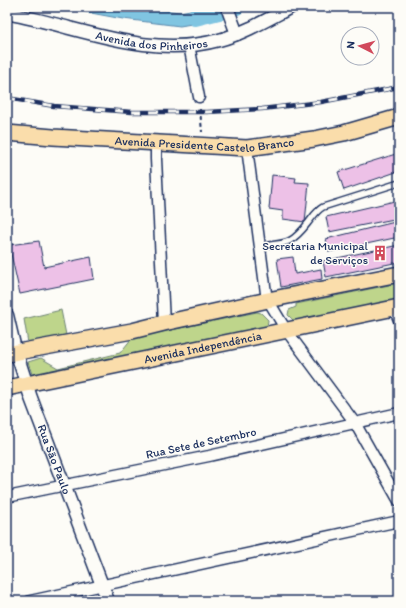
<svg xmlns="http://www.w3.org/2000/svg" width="406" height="608" font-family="Itim,sans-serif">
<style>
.green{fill:#bed58b;stroke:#6c8274}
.water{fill:#80c5e1;stroke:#5889ad}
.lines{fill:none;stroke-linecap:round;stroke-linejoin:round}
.river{stroke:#80c5e1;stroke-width:18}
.building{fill:#edc1e7;stroke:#1b2f5e}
.service-casing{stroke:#1b2f5e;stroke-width:8}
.minor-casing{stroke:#1b2f5e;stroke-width:13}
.tertiary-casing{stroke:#1b2f5e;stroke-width:15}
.primary-casing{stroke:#1b2f5e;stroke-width:18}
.service{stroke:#fdfcf7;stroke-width:5}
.minor{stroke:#fdfcf7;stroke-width:10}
.tertiary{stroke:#fdfcf7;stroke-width:12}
.primary{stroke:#faddab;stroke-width:15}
.rail-casing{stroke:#1b2f5e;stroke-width:4.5}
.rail{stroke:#fdfcf7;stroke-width:3;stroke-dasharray:9;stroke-linecap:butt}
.path-bridge{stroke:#1b2f5e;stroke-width:2;stroke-dasharray:4 3;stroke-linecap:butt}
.labels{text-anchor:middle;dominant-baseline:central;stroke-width:3;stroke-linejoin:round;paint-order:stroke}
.street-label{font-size:12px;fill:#1b2f5e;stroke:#fdfcf7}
.poi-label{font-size:12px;fill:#1b2f5e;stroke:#fdfcf7;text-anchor:end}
</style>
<rect width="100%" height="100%" fill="#fdfcf7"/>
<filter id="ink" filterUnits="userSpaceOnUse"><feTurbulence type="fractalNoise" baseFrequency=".025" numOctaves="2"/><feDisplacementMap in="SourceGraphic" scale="8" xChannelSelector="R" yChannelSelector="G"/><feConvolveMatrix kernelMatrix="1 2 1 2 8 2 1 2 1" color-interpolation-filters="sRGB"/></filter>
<g filter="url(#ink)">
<path class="green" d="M399,283V303L300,320L294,321L288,315L289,310L296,307V304Z
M61,310L66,335L28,343L24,319Z
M257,312L261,313L268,320L267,327L34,380L28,362L41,358L58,368L120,353L132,338Z"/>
<path class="water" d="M59,7H135L180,12L205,7H218L220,19L180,26L123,19Z"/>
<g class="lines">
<path class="river" d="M195,17L235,7"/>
</g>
<path class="building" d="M399,153V171L344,190L338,172Z
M272,175L296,178L295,182L309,183L305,222L283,219V211L269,209Z
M399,200V218L329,232L326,217Z
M399,221V237L329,252L326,239Z
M39,241L44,267L91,257L94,279L20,294L9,245Z
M399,245V262L326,277L323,261Z
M293,257L295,274L321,269L322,279L281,287L277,259Z"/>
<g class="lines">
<g class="service-casing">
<path id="service" d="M260,246C286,243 291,245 308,223C313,217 316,211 323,207L399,183"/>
</g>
<g class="minor-casing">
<path id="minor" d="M189,45L199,97
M156,142V159L164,323
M247,148L266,293L268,300L286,330L355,423L399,501
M394,308L399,320
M7,497L209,456L399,413
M30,601L399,521"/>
</g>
<g class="tertiary-casing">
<g id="tertiary">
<path d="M227,7L237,34"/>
<path id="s1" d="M7,13C28,18 49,22 69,28C118,41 169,54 219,40C245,33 268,19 291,7"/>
<path id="s2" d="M7,315L14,345L31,398L108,601"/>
</g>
</g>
<g class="primary-casing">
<g id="primary">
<path id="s3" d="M7,133L53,137L247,148L314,139L344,133L399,117"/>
<path d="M7,354L132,331L164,323L268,300L399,274"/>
<path id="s4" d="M7,388L399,307"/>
</g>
</g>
<use href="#service" class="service"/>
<use href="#minor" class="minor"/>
<use href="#tertiary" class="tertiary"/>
<use href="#primary" class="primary"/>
<g class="rail-casing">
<path id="rail" d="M7,98L54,106L132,112H207L262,109L321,102L399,87"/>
</g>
<use href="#rail" class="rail"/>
<path class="path-bridge" d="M200,109L202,132"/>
</g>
</g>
<defs>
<g id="building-bare" transform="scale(1.2)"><path d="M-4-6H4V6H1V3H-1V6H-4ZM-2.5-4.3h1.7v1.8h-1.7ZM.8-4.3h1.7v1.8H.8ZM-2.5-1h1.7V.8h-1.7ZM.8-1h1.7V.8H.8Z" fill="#d1495b" stroke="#fdfcf7" stroke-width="2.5" paint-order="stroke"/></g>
</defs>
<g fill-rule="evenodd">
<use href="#building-bare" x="380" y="253"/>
</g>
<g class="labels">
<g class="street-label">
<text stroke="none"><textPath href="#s1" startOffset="148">Avenida dos Pinheiros</textPath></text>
<text stroke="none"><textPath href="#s3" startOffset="198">Avenida Presidente Castelo Branco</textPath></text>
<text stroke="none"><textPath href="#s4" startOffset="200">Avenida Independência</textPath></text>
<text transform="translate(201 443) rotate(-12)">Rua Sete de Setembro</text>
<text stroke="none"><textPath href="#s2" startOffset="152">Rua São Paulo</textPath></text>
</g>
<g class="poi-label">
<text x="368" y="246">Secretaria Municipal<tspan x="368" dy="14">de Serviços</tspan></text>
</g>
</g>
<rect width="406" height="608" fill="none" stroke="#fdfcf7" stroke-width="24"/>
<rect x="12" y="12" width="382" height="584" fill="none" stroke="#1b2f5e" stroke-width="1.5" filter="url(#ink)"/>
<g transform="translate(360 46) rotate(276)"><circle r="19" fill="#fdfcf7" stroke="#a3aaba"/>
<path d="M0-3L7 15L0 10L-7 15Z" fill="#d1495b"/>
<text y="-6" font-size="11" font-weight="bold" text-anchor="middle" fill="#1b2f5e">N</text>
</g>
</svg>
